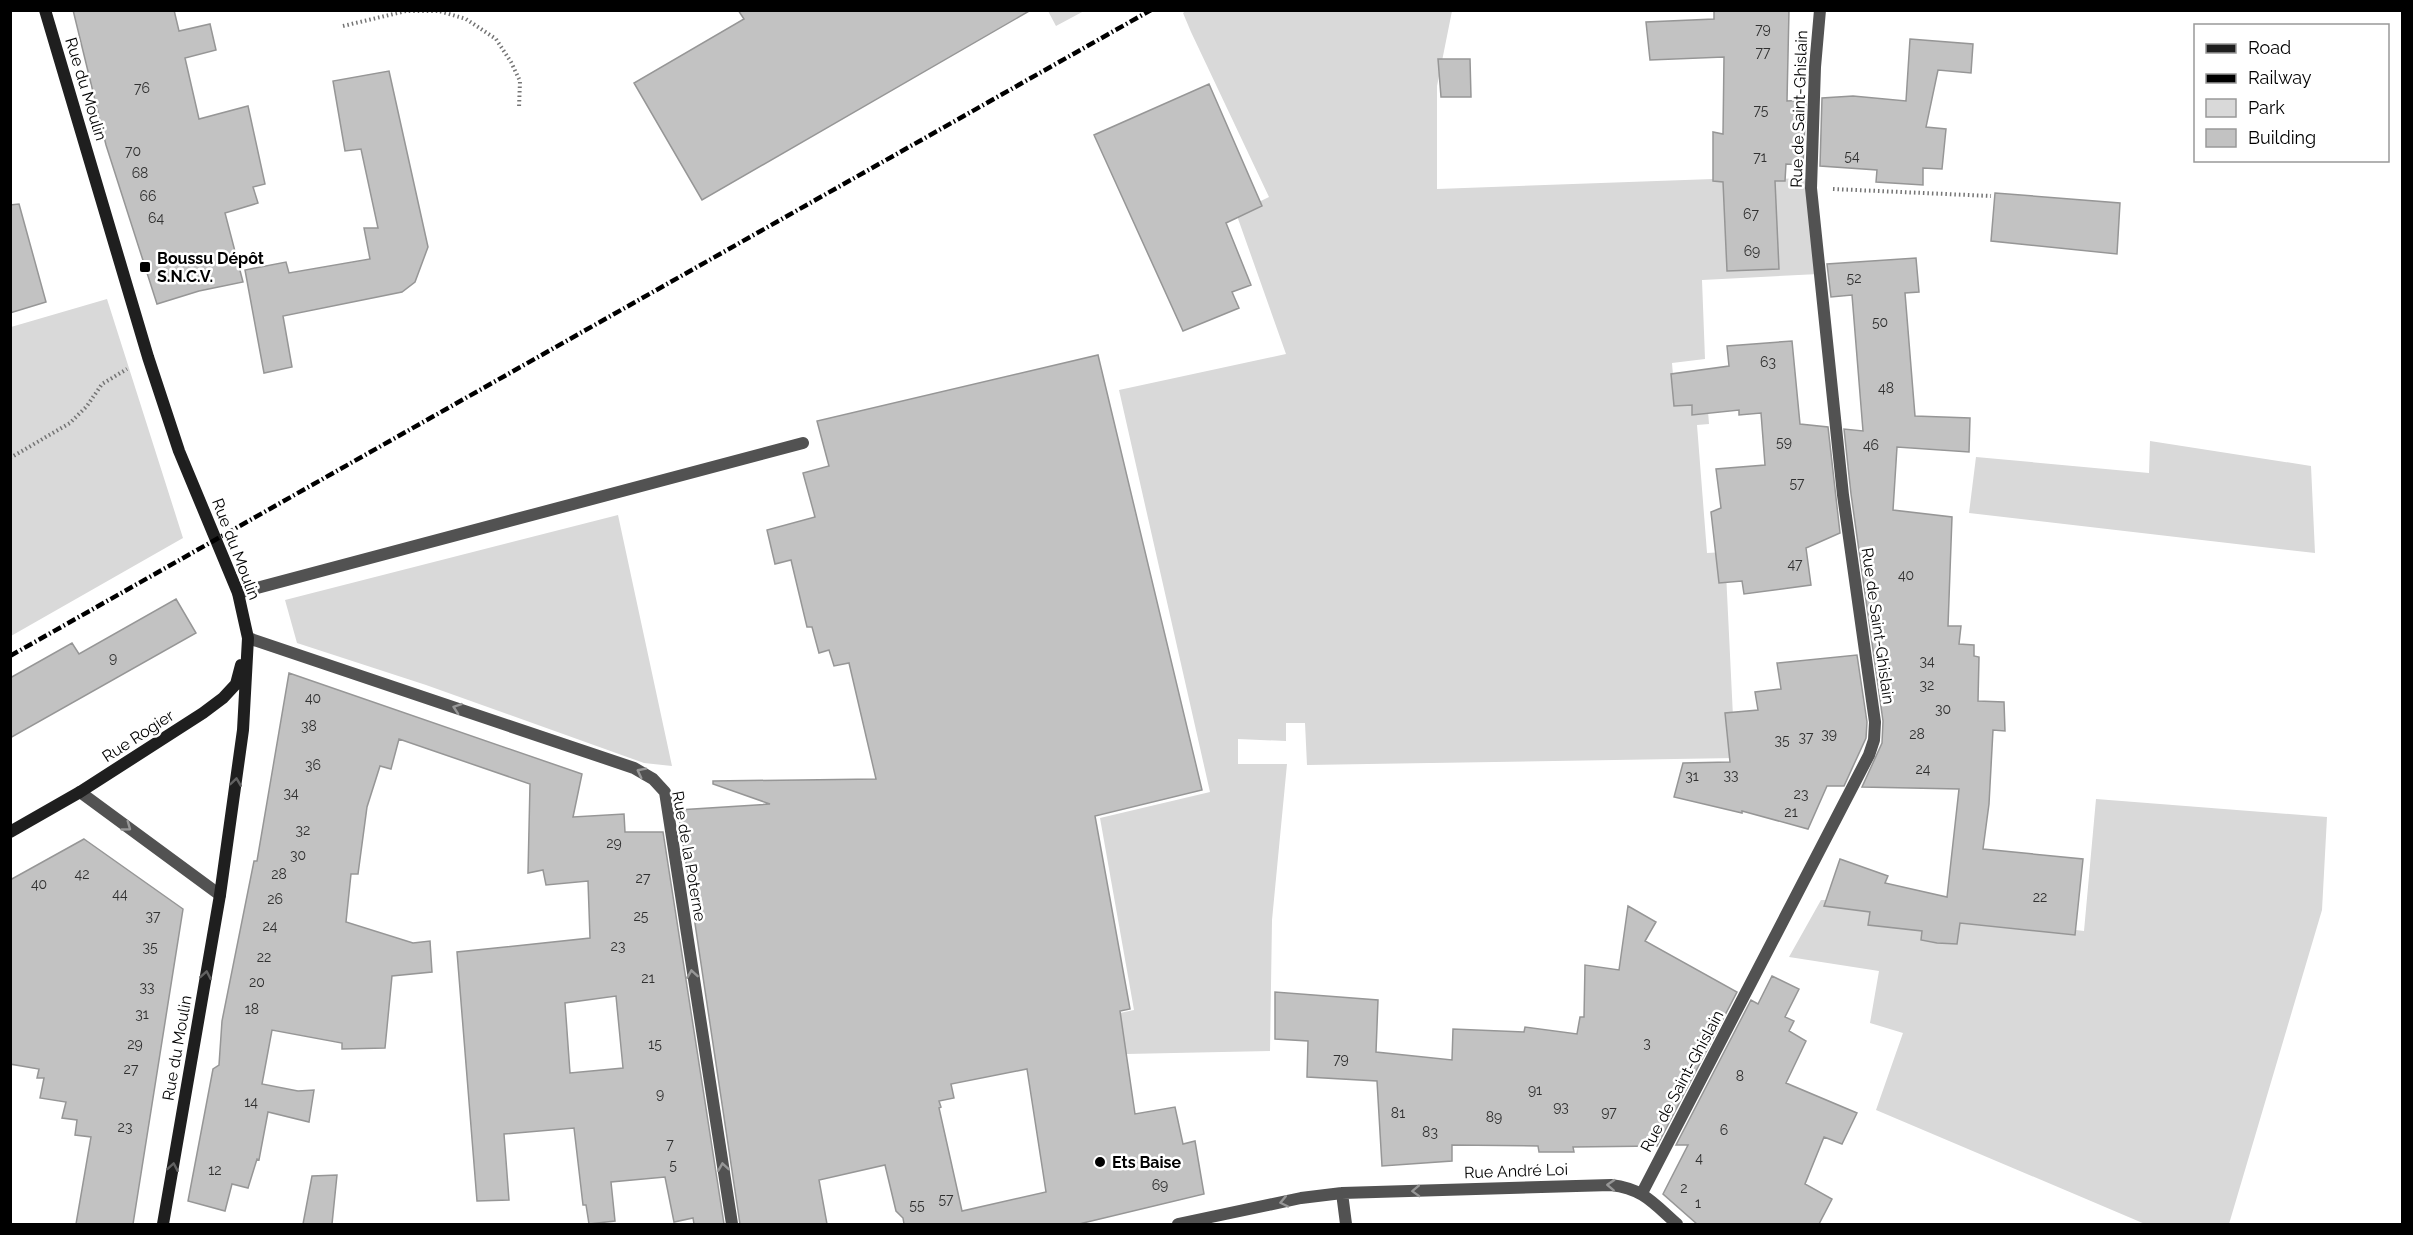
<svg xmlns="http://www.w3.org/2000/svg" width="2413" height="1235" font-family="Raleway,sans-serif">
<style>
.green{fill:#d9d9d9}
.building{fill:#c2c2c2;stroke:#969696;stroke-width:1.5;fill-rule:evenodd}
.lines{fill:none;stroke-linecap:round;stroke-linejoin:round}
.path{stroke:#747474;stroke-width:4;stroke-dasharray:1.5 3;stroke-linecap:butt}
.lane{stroke:#525252;stroke-width:12}
.street{stroke:#525252;stroke-width:12}
.secondary{stroke:#1f1f1f;stroke-width:12}
.rail{stroke:#000;stroke-width:4.5;stroke-dasharray:9 3 1.5 3;stroke-linecap:butt}
.oneway{stroke:#979797}
.oneway2{stroke:#626262}
.poi-dot{fill:#000;stroke:#fff;stroke-width:2}
.labels{text-anchor:middle;dominant-baseline:central;stroke-width:5;stroke-linejoin:round;paint-order:stroke}
.number-label{font-size:14px;fill:#303030}
.street-label{font-size:16px;fill:#000;stroke:#fff}
.poi-label{font-size:16px;font-weight:bold;fill:#000;stroke:#fff;text-anchor:start}
</style>
<rect width="100%" height="100%" fill="#fff"/>
<path class="green" d="M1187,10L1452,11L1437,86V189L1741,178L1811,179L1819,274L1702,280L1705,359L1672,363L1674,387L1706,385L1709,424L1697,425L1707,553L1725,552L1735,758L1307,765L1305,723H1286V741L1238,739V764H1287L1272,920L1270,1051L1126,1054L1120,1013L1134,1010L1100,818L1210,792L1119,390L1286,354L1236,213L1269,197L1191,32L1183,13Z
M1048,11H1084L1056,26Z
M107,299L183,538L11,636V327Z
M2150,441L2311,466L2315,553L1969,513L1976,457L2149,473Z
M618,515L672,766L644,763L426,685L297,643L285,600Z
M2096,799L2327,817L2322,910L2229,1224H2145L1876,1110L1903,1033L1870,1023L1879,971L1789,957L1821,900H1831L2084,931Z"/>
<path class="building" d="M73,10H174L179,31L210,24L216,50L185,58L199,119L248,106L265,184L253,187L258,203L225,213L243,282L199,291L157,304L106,145Z
M738,10H1031L702,200L634,83L744,19Z
M1714,10H1789L1787,101L1806,100L1803,165L1786,164L1785,181H1775L1779,269L1727,271L1723,182L1713,181V132L1723,134L1724,57L1650,60L1646,22L1714,19Z
M1910,39L1973,44L1971,73L1938,70L1926,127L1946,129L1942,169L1923,168V185L1876,182L1877,170L1820,166L1822,98L1853,96L1906,101Z
M1438,59H1470L1471,97H1441Z
M389,71L428,247L415,282L402,292L283,316L292,367L264,373L245,270L286,262L289,273L370,259L364,228H378L361,149L345,151L333,81Z
M1209,84L1262,206L1226,223L1251,285L1232,292L1239,308L1183,331L1094,135Z
M1995,193L2120,203L2117,254L1991,241Z
M19,204L46,302L10,313V205Z
M1916,258L1919,292L1905,293L1915,416L1970,418L1969,452L1897,447L1893,510L1952,517L1948,626H1961L1959,644L1974,645V656L1979,657L1978,701L2004,702L2005,731L1993,730L1989,804L1983,849L2083,859L2075,935L1960,923L1957,944L1937,943L1921,940L1922,931L1868,925L1870,912L1824,906L1840,859L1888,876L1885,883L1947,897L1959,789L1862,787L1882,743L1883,721L1851,494L1844,429L1863,431L1852,295L1831,297L1827,264Z
M1792,341L1800,424L1828,427L1840,533L1806,548L1811,585L1744,594L1742,581L1719,583L1711,512L1721,508L1716,469L1765,465L1761,413L1739,415V410L1692,415V405L1674,406L1671,374L1729,366L1727,346Z
M1098,355L1202,790L1095,816L1130,1009L1120,1011L1135,1114L1175,1107L1183,1144L1195,1141L1204,1194L1079,1224H904L903,1218L896,1211L885,1165L819,1180L827,1224H740L678,810L770,804L713,784V781L876,779L849,663L834,666L829,650L819,653L812,627H807L791,560L775,564L767,530L815,517L803,473L829,466L817,421ZM1027,1069L1046,1192L962,1211L939,1108L941,1107L939,1101L954,1098L951,1084Z
M176,599L196,633L10,738V678L72,643L79,654Z
M1857,655L1867,722L1866,738L1844,786H1827L1808,829L1742,811V813L1674,797L1683,763L1730,762L1725,713L1758,710L1755,692L1781,689L1777,663Z
M289,673L582,774L573,817L624,814L625,832H663L724,1224H694L693,1218L674,1222L665,1177L611,1182L615,1221L589,1224L586,1205H583L574,1128L504,1134L509,1200L477,1201L457,952L590,938L588,881L546,885L543,870L528,873L530,784L399,739L391,769L380,766L367,807L358,874H351L346,922L413,943L430,941L432,972L392,976L385,1048L342,1049V1043L272,1030L262,1084L298,1091L314,1090L309,1122L268,1112L259,1160L257,1159L248,1188L232,1184L225,1211L188,1201L213,1069L219,1065L222,1021L254,861H257ZM616,996L623,1068L570,1073L565,1003Z
M84,839L183,909L133,1224H76L91,1137L75,1135L77,1120L62,1118L66,1102L40,1098L44,1078H37L39,1069L10,1064V880Z
M1628,906L1656,922L1645,941L1737,992L1657,1146L1573,1147L1574,1152H1539L1538,1146L1452,1145V1161L1382,1166L1377,1081L1307,1077L1308,1041L1275,1039V992L1378,1000L1376,1052L1452,1060L1453,1029L1524,1032L1525,1027L1577,1034L1580,1017H1584L1585,965L1619,970Z
M1772,976L1799,989L1785,1017L1794,1021L1789,1031L1806,1041L1786,1083L1857,1113L1842,1144L1824,1137L1805,1184L1832,1199L1819,1224H1697L1663,1194L1688,1145H1676L1751,1000L1758,1004Z
M337,1175L332,1224H303L312,1176Z"/>
<g class="lines">
<path class="path" d="M343,26L406,11H439L466,19L496,39L511,62L520,81L519,108
M1833,189L1991,196
M10,458L70,423L87,406L102,384L127,369"/>
<path class="lane" d="M238,593L803,443"/>
<path class="street" d="M248,638L634,768L653,779L665,792L732,1224
M80,792L220,895
M1342,1193L1346,1224
M1642,1193L1869,755L1874,740L1875,722L1843,495L1811,188L1815,67L1820,10
M1178,1224L1301,1198L1342,1193L1611,1185C1644,1189 1653,1203 1677,1224"/>
<path class="secondary" d="M45,10L148,357L179,451L238,593L248,638L243,730L220,895L163,1224
M10,832L80,792L203,713L223,698L236,684L241,665"/>
<path class="rail" d="M10,656L1151,10"/>
</g>
<defs><path id="oneway-chevron" d="M-2-3.5L2.5 0L-2 3.5" fill="none" stroke-width="1.6" stroke-linecap="round" stroke-linejoin="round" transform="scale(1.5)"/></defs>
<g class="oneway">
<use href="#oneway-chevron" transform="translate(457 708) rotate(-161)"/>
<use href="#oneway-chevron" transform="translate(641 772) rotate(-153)"/>
<use href="#oneway-chevron" transform="translate(127 827) rotate(36)"/>
<use href="#oneway-chevron" transform="translate(692 974) rotate(-99)"/>
<use href="#oneway-chevron" transform="translate(723 1167) rotate(-99)"/>
<use href="#oneway-chevron" transform="translate(1611 1185) rotate(-177)"/>
<use href="#oneway-chevron" transform="translate(1416 1191) rotate(178)"/>
<use href="#oneway-chevron" transform="translate(1284 1202) rotate(168)"/>
</g>
<g class="oneway2">
<use href="#oneway-chevron" transform="translate(236 782) rotate(-82)"/>
<use href="#oneway-chevron" transform="translate(206 975) rotate(-80)"/>
<use href="#oneway-chevron" transform="translate(173 1167) rotate(-80)"/>
</g>
<g class="poi-dot">
<rect x="139" y="261" width="12" height="12" rx="3"/>
<circle cx="1100" cy="1162" r="6"/>
</g>
<g class="labels">
<g class="number-label">
<text x="1763" y="29">79</text>
<text x="1763" y="52">77</text>
<text x="142" y="88">76</text>
<text x="1761" y="110">75</text>
<text x="133" y="151">70</text>
<text x="1852" y="156">54</text>
<text x="1760" y="157">71</text>
<text x="140" y="173">68</text>
<text x="148" y="196">66</text>
<text x="1751" y="214">67</text>
<text x="156" y="218">64</text>
<text x="1752" y="251">69</text>
<text x="1854" y="278">52</text>
<text x="1880" y="322">50</text>
<text x="1768" y="362">63</text>
<text x="1886" y="388">48</text>
<text x="1784" y="442">59</text>
<text x="1871" y="445">46</text>
<text x="1797" y="483">57</text>
<text x="1795" y="564">47</text>
<text x="1906" y="575">40</text>
<text x="113" y="658">9</text>
<text x="1927" y="661">34</text>
<text x="1927" y="685">32</text>
<text x="313" y="698">40</text>
<text x="1943" y="709">30</text>
<text x="309" y="726">38</text>
<text x="1829" y="734">39</text>
<text x="1917" y="734">28</text>
<text x="1806" y="737">37</text>
<text x="1782" y="740">35</text>
<text x="313" y="765">36</text>
<text x="1923" y="769">24</text>
<text x="1731" y="775">33</text>
<text x="1692" y="776">31</text>
<text x="291" y="793">34</text>
<text x="1801" y="794">23</text>
<text x="1791" y="812">21</text>
<text x="303" y="830">32</text>
<text x="614" y="843">29</text>
<text x="298" y="855">30</text>
<text x="82" y="874">42</text>
<text x="279" y="874">28</text>
<text x="643" y="878">27</text>
<text x="39" y="884">40</text>
<text x="120" y="894">44</text>
<text x="2040" y="897">22</text>
<text x="275" y="899">26</text>
<text x="153" y="916">37</text>
<text x="641" y="916">25</text>
<text x="270" y="926">24</text>
<text x="618" y="946">23</text>
<text x="150" y="947">35</text>
<text x="264" y="957">22</text>
<text x="648" y="978">21</text>
<text x="257" y="982">20</text>
<text x="147" y="987">33</text>
<text x="252" y="1009">18</text>
<text x="142" y="1014">31</text>
<text x="1647" y="1043">3</text>
<text x="135" y="1044">29</text>
<text x="655" y="1044">15</text>
<text x="1341" y="1059">79</text>
<text x="131" y="1069">27</text>
<text x="1740" y="1076">8</text>
<text x="1535" y="1090">91</text>
<text x="660" y="1094">9</text>
<text x="251" y="1102">14</text>
<text x="1561" y="1107">93</text>
<text x="1609" y="1112">97</text>
<text x="1398" y="1113">81</text>
<text x="1494" y="1117">89</text>
<text x="125" y="1127">23</text>
<text x="1724" y="1130">6</text>
<text x="1430" y="1132">83</text>
<text x="670" y="1144">7</text>
<text x="1699" y="1158">4</text>
<text x="673" y="1165">5</text>
<text x="215" y="1170">12</text>
<text x="1160" y="1185">69</text>
<text x="1684" y="1188">2</text>
<text x="946" y="1199">57</text>
<text x="1698" y="1203">1</text>
<text x="917" y="1205">55</text>
</g>
<g class="street-label">
<text transform="translate(86 89) rotate(73)">Rue du Moulin</text>
<text transform="translate(1799 109) rotate(-88)">Rue de Saint-Ghislain</text>
<text transform="translate(236 549) rotate(69)">Rue du Moulin</text>
<text transform="translate(1878 626) rotate(82)">Rue de Saint-Ghislain</text>
<text transform="translate(138 736) rotate(-33)">Rue Rogier</text>
<text transform="translate(689 856) rotate(80)">Rue de la Poterne</text>
<text transform="translate(177 1048) rotate(-80)">Rue du Moulin</text>
<text transform="translate(1682 1081) rotate(-62)">Rue de Saint-Ghislain</text>
<text transform="translate(1516 1171) rotate(-2)">Rue André Loi</text>
</g>
<g class="poi-label">
<text x="157" y="258">Boussu Dépôt<tspan x="157" dy="18">S.N.C.V.</tspan></text>
<text x="1112" y="1162">Ets Baise</text>
</g>
</g>
<rect width="2413" height="1235" fill="none" stroke="#000000" stroke-width="24"/>
<rect x="2194" y="24" width="195" height="138" fill="#ffffff" stroke="#999999" stroke-width="1.5"/>
<rect x="2206" y="44" width="30" height="9" fill="#1f1f1f" stroke="#999999" stroke-width="1.5"/>
<text x="2248" y="54" font-size="18" fill="#000000">Road</text>
<rect x="2206" y="74" width="30" height="9" fill="#000000" stroke="#999999" stroke-width="1.5"/>
<text x="2248" y="84" font-size="18" fill="#000000">Railway</text>
<rect x="2206" y="99" width="30" height="18" fill="#d9d9d9" stroke="#999999" stroke-width="1.5"/>
<text x="2248" y="114" font-size="18" fill="#000000">Park</text>
<rect x="2206" y="129" width="30" height="18" fill="#c2c2c2" stroke="#999999" stroke-width="1.5"/>
<text x="2248" y="144" font-size="18" fill="#000000">Building</text>
</svg>
